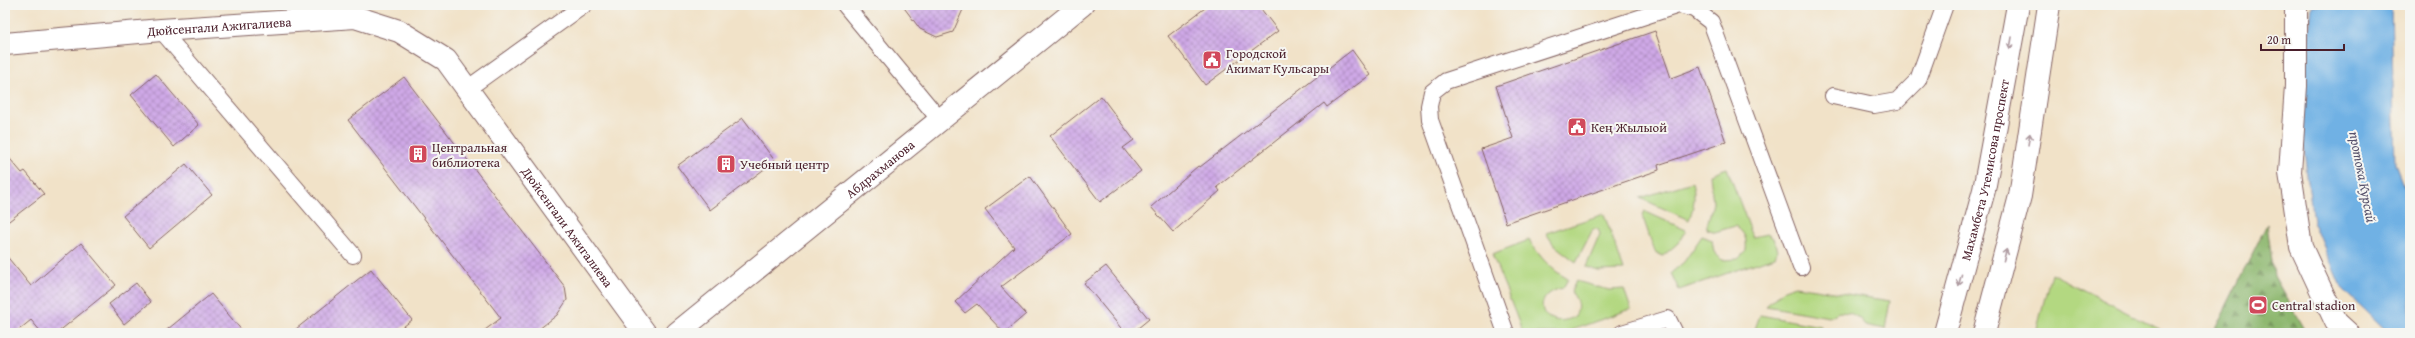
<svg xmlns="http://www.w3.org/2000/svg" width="2415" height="338" font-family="'Gentium Book Plus',serif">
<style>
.green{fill:#b3d881;stroke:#7e7c56}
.forest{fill:url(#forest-firs);stroke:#6c6c4d}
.water{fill:#6fb1e4;stroke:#5c6888}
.building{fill:url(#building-cross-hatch)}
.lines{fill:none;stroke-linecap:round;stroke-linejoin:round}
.service-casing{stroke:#846362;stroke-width:18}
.pedestrian-casing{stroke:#846362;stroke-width:24}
.minor-casing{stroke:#846362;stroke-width:24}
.tertiary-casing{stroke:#846362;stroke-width:24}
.service{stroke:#fff;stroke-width:16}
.pedestrian{stroke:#fff;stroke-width:22}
.minor{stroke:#fff;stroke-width:22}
.tertiary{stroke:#fff;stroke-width:22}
.oneway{stroke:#ae9aa0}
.labels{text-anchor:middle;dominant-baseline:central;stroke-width:4;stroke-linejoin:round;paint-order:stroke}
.street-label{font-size:13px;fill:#4a1f2b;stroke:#f6f6f2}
.poi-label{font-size:13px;fill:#4a1f2b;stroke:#f6f6f2;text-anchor:start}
.water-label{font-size:14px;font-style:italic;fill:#57526c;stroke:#f6f6f2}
</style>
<defs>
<pattern id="forest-firs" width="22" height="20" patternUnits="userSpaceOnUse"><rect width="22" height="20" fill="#8eb86f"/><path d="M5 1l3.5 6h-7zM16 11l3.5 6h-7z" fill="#76955b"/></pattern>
<pattern id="building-cross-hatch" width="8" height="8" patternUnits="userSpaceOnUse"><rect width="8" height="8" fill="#cfa9e7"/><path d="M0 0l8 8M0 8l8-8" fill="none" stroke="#aa89bb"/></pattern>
</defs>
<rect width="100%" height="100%" fill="#f6f6f2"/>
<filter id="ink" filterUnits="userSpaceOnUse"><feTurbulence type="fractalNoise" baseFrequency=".025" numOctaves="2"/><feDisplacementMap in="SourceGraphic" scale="8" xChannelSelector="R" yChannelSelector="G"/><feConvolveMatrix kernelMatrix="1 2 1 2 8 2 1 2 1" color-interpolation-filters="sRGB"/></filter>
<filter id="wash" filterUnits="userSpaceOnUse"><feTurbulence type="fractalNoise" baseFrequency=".012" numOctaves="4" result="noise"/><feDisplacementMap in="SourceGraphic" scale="16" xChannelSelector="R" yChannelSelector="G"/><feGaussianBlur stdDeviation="0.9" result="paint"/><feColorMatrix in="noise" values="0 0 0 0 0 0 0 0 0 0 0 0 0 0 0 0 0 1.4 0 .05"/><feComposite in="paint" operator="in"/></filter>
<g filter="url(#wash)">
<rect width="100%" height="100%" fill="#f1e2c8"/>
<path class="green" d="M1727,168L1753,237L1767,234L1773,238L1777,251L1774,257L1679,290L1671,273L1684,262L1702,236L1712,240L1714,252L1722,260L1738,259L1746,251C1747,238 1745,233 1735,226L1715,232L1706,229L1713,203L1710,174Z
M1692,182C1696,196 1694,206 1689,220L1640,198Z
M1644,211L1686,230L1678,243L1663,256L1655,252L1642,215Z
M1604,214L1624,270L1598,271L1586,267L1600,234L1598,229H1593L1576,262L1554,245L1546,233Z
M1529,240C1540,257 1550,269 1568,279L1563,288C1528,295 1541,332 1575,317C1579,307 1579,301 1571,292L1576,281L1609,290L1624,289L1631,309L1563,333H1523L1492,254Z
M2051,273L2166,333H2036Z
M1796,286L1890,301L1885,329L1865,325L1859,318L1850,313L1839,312L1829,317L1766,306L1784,290Z
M1760,315L1820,326L1818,333H1776L1755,329Z"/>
<path class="forest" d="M2267,224L2274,276L2306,333H2213Z"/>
<path class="water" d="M2312,5H2391L2395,164L2410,203V333H2389L2341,287L2313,221L2300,120Z"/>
<g id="blocks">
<path class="building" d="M902,5H965L953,32L937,37L920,29Z
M1209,5H1258L1278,31L1205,85L1168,36Z
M1655,31L1671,78L1700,67L1726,142L1658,165L1659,170L1506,223L1481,149L1513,138L1496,86Z
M1352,50L1370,75L1327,107L1324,103L1217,187L1220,191L1173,232L1151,207L1198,166L1200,167Z
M156,74L199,125L174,147L131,95Z
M404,77L565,287L567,300L557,315L534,333H481L501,318L348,120Z
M1101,96L1134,140L1123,148L1141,171L1100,202L1050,136Z
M743,118L775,161L710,210L677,166Z
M5,153L22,173L25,171L44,194L5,224Z
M186,164L212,195L149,248L123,216Z
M1030,176L1072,234L1001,287L1026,314L1004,333L977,304L965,313L955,302L1014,247L985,209Z
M81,243L116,285L57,333H42L31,320L15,333H5V254L31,286Z
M1106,266L1149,319L1132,333H1125L1084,283Z
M371,269L412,320L395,333H291Z
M136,283L151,302L124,324L109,304Z
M211,294L244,333H163Z"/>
</g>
</g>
<g filter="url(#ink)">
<use href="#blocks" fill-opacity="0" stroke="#846362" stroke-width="1"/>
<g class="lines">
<g class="service-casing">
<path id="service" d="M845,5L940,120
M161,30L353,255
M467,89L584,5
M1833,96L1874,105L1897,101L1918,80L1945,5
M1506,333L1430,120L1429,106L1432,92L1446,81L1679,5L1694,9L1711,22L1801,267
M1622,333L1668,319L1675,333"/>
</g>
<g class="pedestrian-casing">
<path id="pedestrian" d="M2296,5V86L2290,172L2301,247L2336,322L2348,333"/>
</g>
<g class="minor-casing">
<g id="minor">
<path id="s1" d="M5,44L161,30L355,17L399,31L446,60L645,333"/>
<path id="s2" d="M677,333L1082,5"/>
</g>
</g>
<g class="tertiary-casing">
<g id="tertiary">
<path id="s3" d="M1945,333L1984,190L2018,5"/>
<path d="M1984,333L2020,196L2049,5"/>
</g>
</g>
<use href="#service" class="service"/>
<use href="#pedestrian" class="pedestrian"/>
<use href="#minor" class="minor"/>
<use href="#tertiary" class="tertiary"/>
</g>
<defs><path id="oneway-shaft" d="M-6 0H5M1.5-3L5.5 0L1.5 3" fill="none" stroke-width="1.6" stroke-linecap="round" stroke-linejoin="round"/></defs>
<g class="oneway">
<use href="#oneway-shaft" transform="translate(2011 43) rotate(100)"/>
<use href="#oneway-shaft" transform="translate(2029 139) rotate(-81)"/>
<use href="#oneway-shaft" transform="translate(2005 255) rotate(-75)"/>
<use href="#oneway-shaft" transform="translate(1960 280) rotate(105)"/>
</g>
</g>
<defs>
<g id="civic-square" transform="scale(1)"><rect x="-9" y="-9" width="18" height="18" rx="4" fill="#d1495b" stroke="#f6f6f2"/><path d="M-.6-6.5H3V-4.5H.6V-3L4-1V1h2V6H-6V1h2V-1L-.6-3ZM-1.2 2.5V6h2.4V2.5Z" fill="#fff"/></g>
<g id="building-square" transform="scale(1)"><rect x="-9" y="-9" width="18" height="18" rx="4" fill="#d1495b" stroke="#f6f6f2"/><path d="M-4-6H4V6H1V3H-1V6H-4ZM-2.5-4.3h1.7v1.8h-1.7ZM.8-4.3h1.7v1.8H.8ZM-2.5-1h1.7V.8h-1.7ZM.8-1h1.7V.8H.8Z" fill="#fff"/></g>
<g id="stadium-square" transform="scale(1)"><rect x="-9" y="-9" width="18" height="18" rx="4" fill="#d1495b" stroke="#f6f6f2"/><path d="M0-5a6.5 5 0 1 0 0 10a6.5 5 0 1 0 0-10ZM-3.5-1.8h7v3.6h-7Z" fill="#fff"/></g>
</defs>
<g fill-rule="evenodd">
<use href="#civic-square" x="1212" y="60"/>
<use href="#civic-square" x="1577" y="127"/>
<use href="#building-square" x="418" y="154"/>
<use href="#building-square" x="726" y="164"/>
<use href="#stadium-square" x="2258" y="305"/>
</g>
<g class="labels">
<g class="street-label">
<text stroke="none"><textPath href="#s1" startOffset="215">Дюйсенгали Ажигалиева</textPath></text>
<text stroke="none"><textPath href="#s2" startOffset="261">Абдрахманова</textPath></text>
<text stroke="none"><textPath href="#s3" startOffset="168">Махамбета Утемисова проспект</textPath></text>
<text stroke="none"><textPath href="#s1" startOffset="659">Дюйсенгали Ажигалиева</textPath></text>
</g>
<g class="poi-label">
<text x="1226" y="53">Городской<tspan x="1226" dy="15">Акимат Кульсары</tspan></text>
<text x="1591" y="127">Кең Жылыой</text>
<text x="432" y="147">Центральная<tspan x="432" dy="15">библиотека</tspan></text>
<text x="740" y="164">Учебный центр</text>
<text x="2272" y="305">Central stadion</text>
</g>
<g class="water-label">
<text transform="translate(2363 177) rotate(79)">протока Курсай</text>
</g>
</g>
<rect width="2415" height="338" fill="none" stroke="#f6f6f2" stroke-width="20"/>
<path d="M2261 44v6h83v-6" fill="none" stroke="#4a1f2b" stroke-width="2"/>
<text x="2267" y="44" font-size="12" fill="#4a1f2b" stroke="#f6f6f2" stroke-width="3" paint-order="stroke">20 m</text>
</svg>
